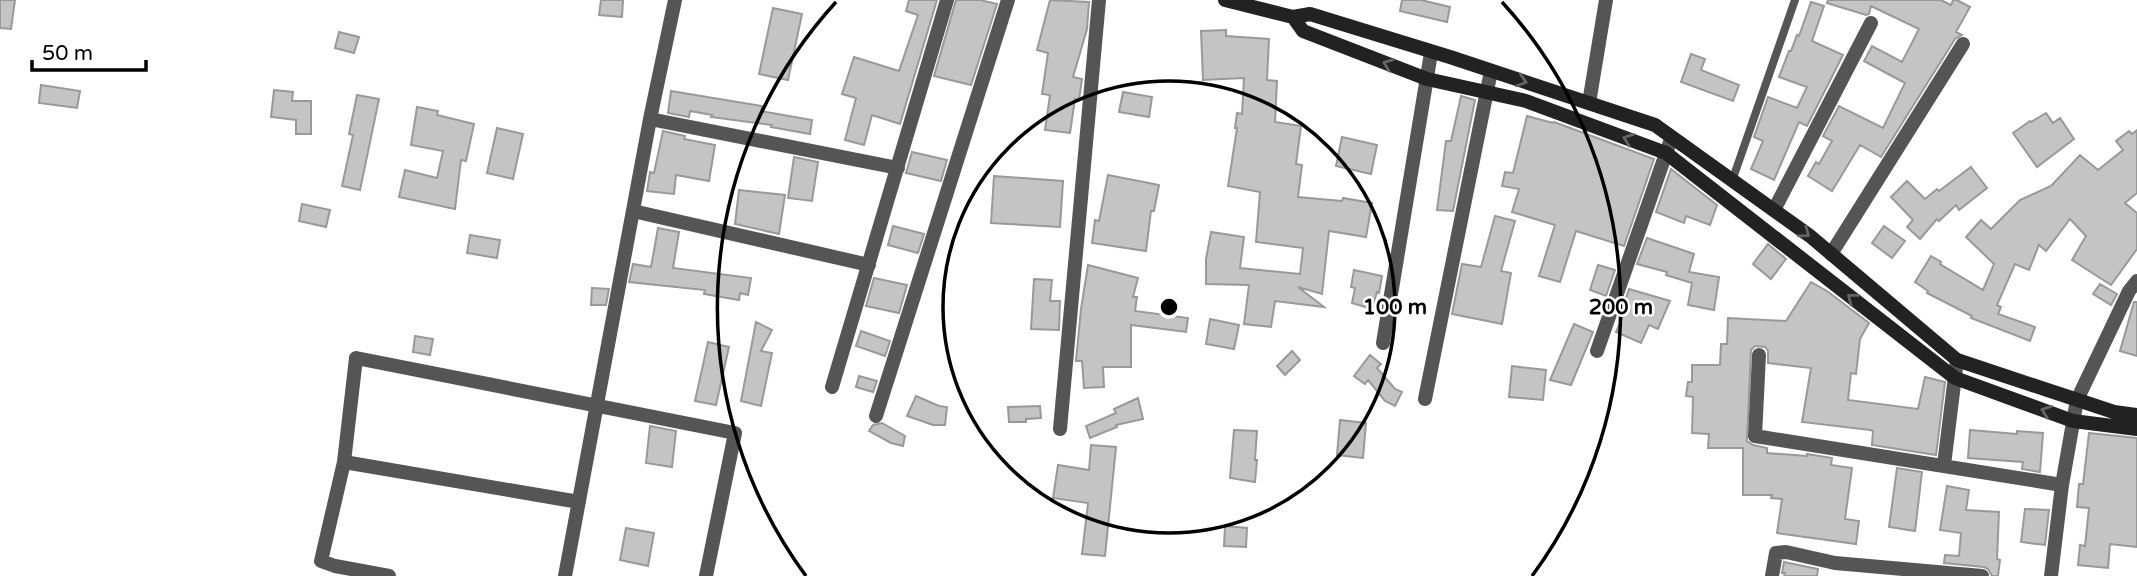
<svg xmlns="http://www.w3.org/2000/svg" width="2137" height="576" font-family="'Varela Round',sans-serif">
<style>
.building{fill:#c4c4c4;stroke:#999;stroke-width:2}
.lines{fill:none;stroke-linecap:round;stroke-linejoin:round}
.lane{stroke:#555;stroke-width:8}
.street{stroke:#555;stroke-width:14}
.secondary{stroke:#222;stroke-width:14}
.oneway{stroke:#646464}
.ring{fill:none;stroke:#000;stroke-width:3.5}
.centre{fill:#000;stroke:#fff;stroke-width:3.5}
.ring-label{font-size:21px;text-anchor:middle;font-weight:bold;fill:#000;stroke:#fff;stroke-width:5;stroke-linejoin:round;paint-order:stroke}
</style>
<rect width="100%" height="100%" fill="#fff"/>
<path class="building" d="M0,0H15L11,29L0,28Z
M601,0H623L622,17L599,15Z
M909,0H937L900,124L872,115L864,145L845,140L856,98L842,94L854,57L899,71L918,15L906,11Z
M956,0H980L997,4L971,85L934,76Z
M1050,0L1089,2L1087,29L1073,77L1082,79L1079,100L1075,99L1070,133L1045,130L1050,95L1042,94L1048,53L1037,50Z
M1402,0H1421L1450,7L1447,22L1400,11Z
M1828,0H1941L1951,5L1953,0H1957L1970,7L1956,32L1962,35L1955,39L1881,157L1860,145L1832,191L1808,176L1816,162L1819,164L1832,141L1823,136L1839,106L1883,128L1905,83L1864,61L1872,46L1902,62L1919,29L1871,6L1869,14L1866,15L1827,3Z
M1811,2L1824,6L1812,41L1843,55L1807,126L1799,122L1774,180L1751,169L1763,141L1754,137L1768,97L1797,108L1807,87L1779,77L1789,51H1791L1797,35L1799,36Z
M773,8L802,14L788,80L759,74Z
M1226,30V36L1269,39L1267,80L1277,81L1275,122L1301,126L1296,164L1302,165L1298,197L1342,201L1343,198L1372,203L1366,237L1329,231L1322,294L1298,287L1324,307L1275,301L1271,327L1244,324L1249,285L1206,284V259L1211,232L1244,237L1240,268L1300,274L1303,248L1256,242L1260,192L1228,186L1237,128H1235L1237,113L1242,114L1244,78L1203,80L1201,31Z
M339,32L359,37L354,53L335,48Z
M1691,54L1705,59L1701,70L1739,85L1733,101L1681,82Z
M41,85L80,91L77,108L39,103Z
M274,90L293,92L292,101H311V134H296V120L271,117Z
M671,91L762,106L761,111L812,120L810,134L771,127L772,125L711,117L712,115L690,111L689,117L668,113Z
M1123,92L1152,97L1149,117L1119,112Z
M357,95L379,99L360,190L342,186L353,135L349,134Z
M1461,96L1475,100L1453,211L1437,210L1446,141H1451Z
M417,107L438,111L437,115L474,124L466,161L461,160L455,209L399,197L405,170L437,178L443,151L411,145Z
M2046,113L2053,123L2060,118L2074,139L2037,167L2013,133L2030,121L2031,122Z
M1527,116L1553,123L1554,122L1654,159L1624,246L1576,231L1560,282L1539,276L1555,225L1512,212L1519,189L1502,186L1505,172L1513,173Z
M497,128L523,134L513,179L487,173Z
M2137,130V193L2125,203L2137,213V249L2111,285L2072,260L2086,236L2070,219L2046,251L2039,245L2029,270L2015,264L1997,305L2001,307L1998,314L2035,327L2030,341L1971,318L1972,316L1927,293L1928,291L1915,282L1931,256L1941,262L1940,264L1983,290L1994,264L1966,237L1981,220L1991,229L2020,200L2051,186L2080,155L2098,170L2123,150L2116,141L2129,131L2132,134Z
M663,131L685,136L684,139L715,145L709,181L676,175L674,194L647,191L650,172L654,173Z
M1342,137L1377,145L1371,174L1336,166Z
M912,152L947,160L941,181L906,173Z
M794,157L818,162L812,201L788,198Z
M1971,167L1987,188L1959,210L1956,205L1939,221L1937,219L1920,239L1907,227L1913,220L1891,197L1907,181L1925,199L1937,189L1939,191Z
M1671,169L1717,205L1710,225L1686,216L1684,223L1656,212Z
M1108,175L1159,185L1154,211H1151L1146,251L1092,243L1095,220L1099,221Z
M994,176L1063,181L1060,227L991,223Z
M739,190L785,195L779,234L735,224Z
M302,204L330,210L326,227L299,221Z
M1495,216L1515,221L1501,271L1511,273L1502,324L1452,314L1462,264L1481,267Z
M893,226L924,234L918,253L888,245Z
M1884,226L1905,241L1892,258L1872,243Z
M658,228L679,232L673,268L751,278L748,295L740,293L739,300L704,294L705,290L629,282L633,264L651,267Z
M470,235L500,240L497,258L467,253Z
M1647,238L1694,254L1689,272L1719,277L1714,310L1688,305L1692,283L1666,275L1667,272L1637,264Z
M1768,244L1786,259L1771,279L1753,264Z
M1088,265L1138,278L1133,297H1137L1135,311L1188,318L1186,332L1131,325V367H1103L1104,387L1084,388L1082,361H1076L1081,309Z
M1598,265L1615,270L1606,296L1590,290Z
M1354,270L1382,276L1379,293L1377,292L1372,309L1352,303L1355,288L1351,287Z
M874,278L907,285L899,313L866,306Z
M1034,279L1052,280L1050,301H1060L1059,330L1031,329Z
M1811,282L1827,291L1869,323L1860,339L1856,374L1851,373L1848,400L1918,409L1925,377L1945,382L1936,455L1872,445L1873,431L1870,430L1802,422L1811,368L1768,363V351L1765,347L1755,346L1751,350L1747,441L1753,445L1767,448V453L1807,456V454L1832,458L1831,465L1852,468L1845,519L1859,521L1856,544L1777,533L1782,499L1771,498L1772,495H1743V448H1708L1709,434L1692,433L1693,397L1686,396L1688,382H1692V365H1720L1721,344H1727L1728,318L1786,321Z
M2100,284L2117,294L2111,305L2093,294Z
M592,288L609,289L606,305H591Z
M1629,289L1670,301L1658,329L1649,325L1641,343L1616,332L1629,303L1625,301Z
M2134,302H2137V356L2120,351Z
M1210,319L1239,325L1234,349L1206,344Z
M756,322L772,330L761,351L772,353L761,406L741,401Z
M1574,324L1593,332L1571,385L1550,380Z
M861,331L890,341L885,356L856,346Z
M415,336L433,339L430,355L413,352Z
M708,342L729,347L716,405L695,401Z
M1292,351L1300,360L1285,375L1277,366Z
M1370,355L1381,364L1377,368L1395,389L1402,392L1395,406L1385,401L1368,380L1365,384L1354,376Z
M1512,366L1546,370L1543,400L1509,397Z
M859,376L877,381L873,392L856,387Z
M916,396L939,406L947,407L945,425H933L907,416Z
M1138,398L1143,419L1116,425L1117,427L1090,438L1086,426L1116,413L1114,409Z
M1040,406L1041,418L1026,419V422H1009L1008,407Z
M1340,420L1366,423L1363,458L1337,455Z
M882,423L905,436L903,446L891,443L869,431L873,425Z
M650,426L676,431L672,467L646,463Z
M1234,430L1257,431L1255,460H1257L1255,482L1230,478Z
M1970,430L2017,434V431L2043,433L2040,472L2022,469L2023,462L1968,458Z
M2089,433L2137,438V547L2110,544L2108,568L2078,565L2080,545L2085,546L2089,508L2077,507L2079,484H2083Z
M1091,445L1116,447L1105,556L1082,554L1088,503L1053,498L1058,465L1089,470Z
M1897,468L1922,472L1915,531L1889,527Z
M1947,486L1969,490L1966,510L1999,512L1997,559L2000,560L1998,576H1992L1988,569L1984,567L1944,563L1945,555L1959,556L1961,533L1940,530Z
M2025,509L2049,510L2045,545L2021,542Z
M1225,526L1247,528L1246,547L1224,546Z
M626,528L654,533L648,566L620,560Z
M1784,562L1818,569L1817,576H1784L1785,573H1782Z"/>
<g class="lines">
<path class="lane" d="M1732,181L1795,0"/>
<path class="street" d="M1589,103L1606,0
M650,119L898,168
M1774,210L1871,23
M633,211L869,265
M1831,254L1963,44
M1383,343L1431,53
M1597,351L1670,142
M1759,355L1755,436L2062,485
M832,387L947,0
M1425,399L1491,71
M876,416L1008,0
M1060,429L1099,0
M344,462L579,502
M1944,465L1957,360
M389,576L335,566L321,561L344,462L356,358L735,433L706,576
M565,576L650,119L675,0
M1772,576L1776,553L1786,552L1835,563L1982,576
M2051,576L2062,485L2077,400L2129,291L2137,281"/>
<path class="secondary" d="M1225,0L1293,17L1310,14L1450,57L1655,125L1810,236L1957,360L2114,412L2137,415
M1293,17L1303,31L1427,79L1526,101L1666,153L1955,378L2073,421L2137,429"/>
</g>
<defs><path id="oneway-chevron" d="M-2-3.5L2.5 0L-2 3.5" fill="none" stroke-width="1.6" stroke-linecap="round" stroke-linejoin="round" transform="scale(1.75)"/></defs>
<g class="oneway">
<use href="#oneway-chevron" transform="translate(1388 64) rotate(-159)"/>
<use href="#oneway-chevron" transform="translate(1522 81) rotate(18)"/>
<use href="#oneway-chevron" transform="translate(1628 139) rotate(-160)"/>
<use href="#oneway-chevron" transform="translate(1805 233) rotate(37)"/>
<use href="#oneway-chevron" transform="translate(1852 298) rotate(-142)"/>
<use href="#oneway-chevron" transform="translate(2046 411) rotate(-160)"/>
</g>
<g class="ring">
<circle cx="1169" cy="307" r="226"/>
<path d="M806 576A452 452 0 0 1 836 2M1502 2A452 452 0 0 1 1532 576"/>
</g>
<circle cx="1169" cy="307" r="10" class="centre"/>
<g class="ring-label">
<text x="1395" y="314">100 m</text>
<text x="1621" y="314">200 m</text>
</g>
<path d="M32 60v10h114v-10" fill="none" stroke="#000000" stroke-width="3.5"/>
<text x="42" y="60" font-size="21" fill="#000000" stroke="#ffffff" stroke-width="5" paint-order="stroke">50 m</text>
</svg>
